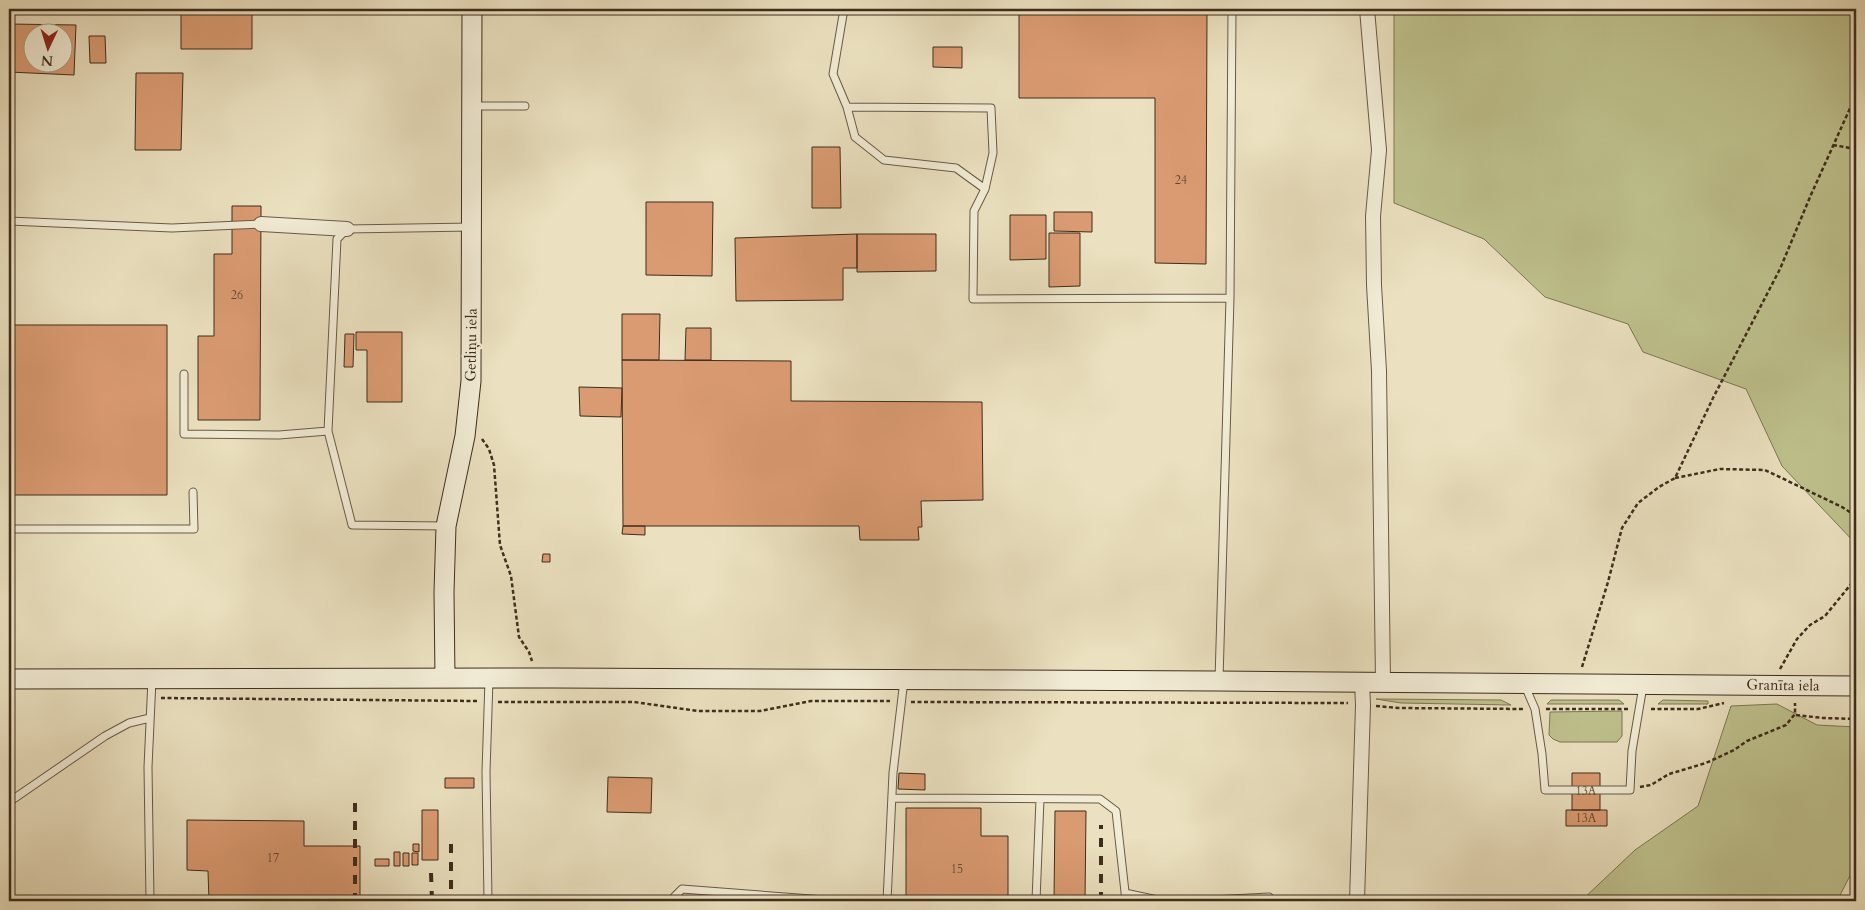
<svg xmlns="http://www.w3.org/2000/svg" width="1865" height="910" font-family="Cardo,serif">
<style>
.green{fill:#bec18d;stroke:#7e7755}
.building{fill:#db9b72;stroke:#3e2d1d;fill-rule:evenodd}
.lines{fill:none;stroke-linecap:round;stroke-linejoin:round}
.lane-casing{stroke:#695a46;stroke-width:9}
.street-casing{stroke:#695a46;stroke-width:16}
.secondary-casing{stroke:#3e2d1d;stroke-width:21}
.path{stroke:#3e2d1d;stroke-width:2.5;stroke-dasharray:4 2.5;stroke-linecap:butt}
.lane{stroke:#f2ecd6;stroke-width:7}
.street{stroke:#f2ecd6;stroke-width:14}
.secondary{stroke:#f2ecd6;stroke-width:19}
.rail{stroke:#3e2d1d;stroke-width:4;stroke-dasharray:9 9;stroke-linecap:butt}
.labels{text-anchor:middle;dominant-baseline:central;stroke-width:4.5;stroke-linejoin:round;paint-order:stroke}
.number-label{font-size:12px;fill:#654832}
.street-label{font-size:15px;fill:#3e2d1d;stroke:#f2ecd6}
</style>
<rect width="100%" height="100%" fill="#ebe1c0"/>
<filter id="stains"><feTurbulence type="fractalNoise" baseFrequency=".004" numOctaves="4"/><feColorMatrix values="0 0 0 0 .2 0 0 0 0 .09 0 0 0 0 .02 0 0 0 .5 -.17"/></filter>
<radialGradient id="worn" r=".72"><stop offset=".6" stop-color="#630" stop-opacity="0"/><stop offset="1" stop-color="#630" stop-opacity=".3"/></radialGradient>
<path class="green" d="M1394,9H1856V544L1782,466L1746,389L1643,352L1628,324L1545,297L1484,239L1394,203Z
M1376,699L1501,700L1511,705L1401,703Z
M1551,700H1619L1624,704H1547Z
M1663,700L1708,701V704H1658Z
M1777,704L1817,725L1856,727V864L1837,901H1581L1635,850L1698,806L1731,706Z
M1622,711V736L1617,742H1560L1553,739L1549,735L1550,712Z"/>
<path class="building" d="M181,9H252V49H181Z
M1019,9H1207L1206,264L1155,263V98H1019Z
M9,24L76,25L74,75L9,72ZM32,32H62V62H32Z
M89,36H105L106,63H90Z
M933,47H962V68L933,67Z
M136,73H183L181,150H135Z
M812,147H840L841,208H812Z
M646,202H713L712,276L646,275Z
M232,206H261L260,420H198V336H214V254H232Z
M1054,212H1092V232L1054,231Z
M1010,215H1046V259L1010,260Z
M1049,233H1080V286L1049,287Z
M857,234H936V271L857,272Z
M857,234V268H843V300L736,301L735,238Z
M622,314H660L659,360H622Z
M9,325H167V495H9Z
M686,328H711V360H685Z
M356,332H402V402H367V350H356Z
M345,334H354L353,367H344Z
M622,360L791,361V401L982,402L983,500L921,501L922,527H918L919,540H860L859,526H623Z
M579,387L622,388L621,417L580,416Z
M623,526H645V535L622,534Z
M543,554H550V562H542Z
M899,773L925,774V790L898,789Z
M1572,773H1600V810H1572Z
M608,777L652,778L651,813L607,812Z
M445,778H474V788H445Z
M906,808H981V836H1008V901H906Z
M422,810H438V860H422Z
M1566,810H1607V826H1566Z
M1055,811H1086L1085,901H1054Z
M187,820L304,821V846H360V901H209L208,871L187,870Z
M413,844H419V852L413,851Z
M394,852H400V866H394Z
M403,853H409V866H403Z
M412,853H418V865H412Z
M375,859H389V866H375Z"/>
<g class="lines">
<g class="lane-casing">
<path id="lane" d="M844,9L833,74L847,107L991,108L993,153L985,189L974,211L973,299L1230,298
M472,106H525
M847,107L855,137L884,160L956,168L985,189
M9,221L172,228L261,224
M184,374V434L279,435L328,431
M446,526L352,525L328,431L337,239L347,229L472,227
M9,529H194L193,492
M1219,680L1230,298L1232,9
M1525,686L1535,709L1542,754L1545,790H1630L1632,751L1643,686
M892,798L1100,799L1116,811L1126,901
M9,802L105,736L129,723L150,718
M1125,893L1162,901
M150,901L148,767L152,679
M488,901L486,772L489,679
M670,901L682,889L838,901
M887,901L893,773L904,680
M1036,901L1040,799
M1192,901L1269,897L1273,901"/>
</g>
<g class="street-casing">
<path id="street" d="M1367,9L1379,150L1373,216L1374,285L1379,371L1383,683
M261,224L347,229
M1357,901L1363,705L1362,682"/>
</g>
<g class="secondary-casing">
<path id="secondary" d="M445,678L444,592L446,526L465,436L471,381L472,9
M9,679L555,678L1218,681L1856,686"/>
</g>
<path class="path" d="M1833,145L1856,149
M482,439L489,449L494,465L500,545L511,576L519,637L529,652L532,661
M1675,478L1720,469L1765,470L1842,507L1856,516
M1582,667L1608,582L1622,528L1638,503L1659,487L1675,478L1713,398L1780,269L1810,197L1856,95
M1780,669L1797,639L1810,625L1825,616L1856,578
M161,698L477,701
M498,702H634L698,711H760L811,701H890
M911,702L1348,703
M1376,706L1399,708L1523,709
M1546,709H1628
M1651,709H1698L1724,703
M1796,715L1823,718L1856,719
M1640,787L1651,785L1669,774L1706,763L1734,750L1747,741L1786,725L1795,714V703"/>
<use href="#lane" class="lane"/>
<use href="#street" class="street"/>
<use href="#secondary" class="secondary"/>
<path class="rail" d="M355,803V901
M451,844V901
M431,873L432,901
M1101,901V825"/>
</g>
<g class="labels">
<g class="number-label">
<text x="1181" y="180">24</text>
<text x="237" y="295">26</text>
<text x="1586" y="791">13A</text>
<text x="1586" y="818">13A</text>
<text x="273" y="858">17</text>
<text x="957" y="869">15</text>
</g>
<g class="street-label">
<text transform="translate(471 345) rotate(-89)">Getliņu iela</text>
<text transform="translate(1783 685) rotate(1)">Granīta iela</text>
</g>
</g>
<rect width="1865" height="910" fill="none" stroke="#ebe1c0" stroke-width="30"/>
<rect x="10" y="10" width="1845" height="890" fill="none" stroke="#3e2d1d" stroke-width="2.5"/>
<rect x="15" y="15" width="1835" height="880" fill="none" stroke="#3e2d1d"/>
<g transform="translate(48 48) rotate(184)"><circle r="24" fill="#f2ecd6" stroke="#aaa08c"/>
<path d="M0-4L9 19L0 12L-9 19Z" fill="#8f2418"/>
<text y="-8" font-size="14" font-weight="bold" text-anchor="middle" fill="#3e2d1d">N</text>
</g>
<rect width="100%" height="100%" filter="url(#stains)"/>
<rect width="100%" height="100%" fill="url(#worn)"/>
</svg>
